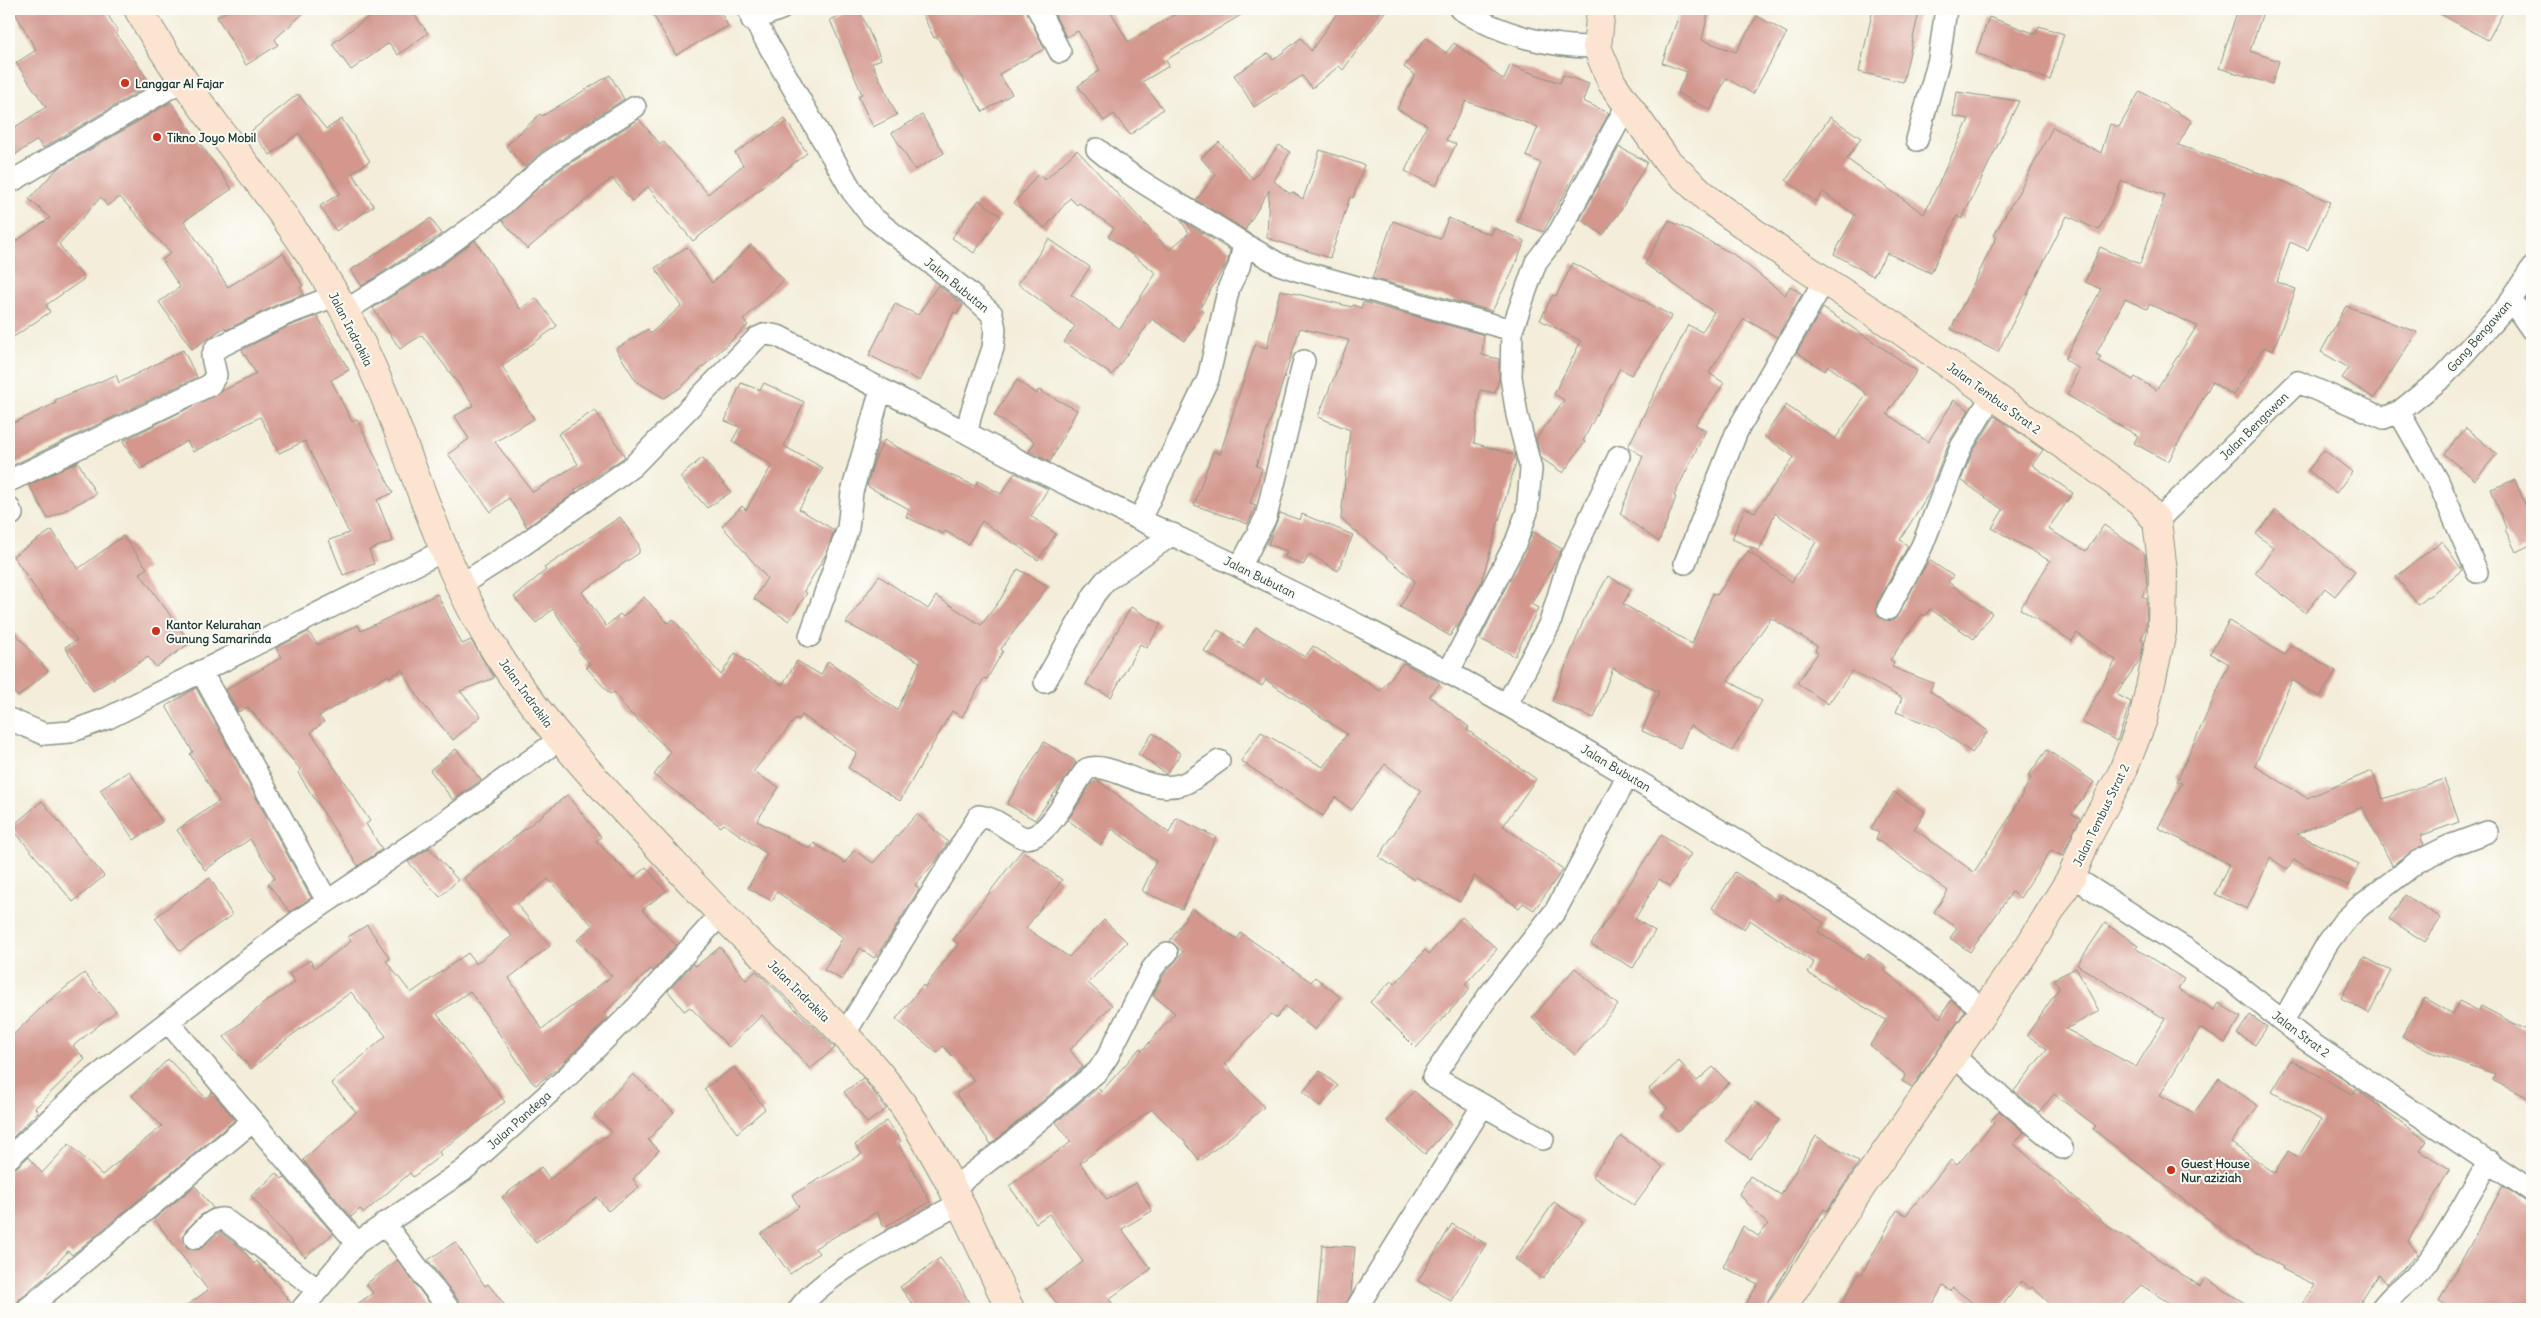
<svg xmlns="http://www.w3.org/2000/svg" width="2541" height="1318" font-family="Delius,sans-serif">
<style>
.building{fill:#d3978d;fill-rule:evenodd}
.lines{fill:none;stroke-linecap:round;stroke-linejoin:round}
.street-casing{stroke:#899586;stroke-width:24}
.secondary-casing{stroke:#899586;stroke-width:30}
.street{stroke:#fff;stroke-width:21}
.secondary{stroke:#fce5d0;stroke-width:28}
.poi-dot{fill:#c8321e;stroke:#fdfcf7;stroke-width:2}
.labels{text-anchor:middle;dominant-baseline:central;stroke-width:4;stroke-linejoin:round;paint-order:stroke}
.poi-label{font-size:12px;font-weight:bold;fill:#1f3d34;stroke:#fdfcf7;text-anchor:start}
.street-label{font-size:12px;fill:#1f3d34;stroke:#fdfcf7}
</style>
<rect width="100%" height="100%" fill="#fdfcf7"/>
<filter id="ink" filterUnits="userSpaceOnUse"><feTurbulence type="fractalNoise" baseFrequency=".02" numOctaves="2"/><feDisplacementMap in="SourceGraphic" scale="10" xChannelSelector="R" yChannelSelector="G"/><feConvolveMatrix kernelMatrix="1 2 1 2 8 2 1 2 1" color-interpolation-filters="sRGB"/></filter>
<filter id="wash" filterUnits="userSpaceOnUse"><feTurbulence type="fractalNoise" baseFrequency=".0096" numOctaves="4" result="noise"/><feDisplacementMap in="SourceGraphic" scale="20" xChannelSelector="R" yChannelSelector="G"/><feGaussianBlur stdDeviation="1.12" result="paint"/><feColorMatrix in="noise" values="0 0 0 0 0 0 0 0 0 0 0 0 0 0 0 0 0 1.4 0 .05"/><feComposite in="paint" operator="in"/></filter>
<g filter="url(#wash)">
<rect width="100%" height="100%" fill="#f3edd9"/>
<g id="blocks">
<path class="building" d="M13,9H104L118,31L116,33L151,84L43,148L37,140L9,159V131L46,107L16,63L36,50Z
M230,9H308L275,39L278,45L246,65L217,17Z
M379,9H410L428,33L398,55L389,43L351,70L332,44Z
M650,9H719L728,26L676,55Z
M856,9H859L881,59L872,63L897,115L873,127L858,96L862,94L830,20Z
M920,9H1026L1044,49L999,74L1012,94L983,112L937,37L934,38Z
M1052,9H1118L1111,12L1128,42L1184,9H1251L1166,60L1169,66L1142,82L1163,109L1130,135L1114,114L1104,121L1078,86L1100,70L1078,31L1066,37Z
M1340,9H1387L1343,70L1339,66L1312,88L1302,76L1254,107L1234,75L1269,53L1273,60L1301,38L1311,51Z
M1681,9H1709L1702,40L1736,52L1757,16L1787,33L1753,94L1726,78L1711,110L1677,93L1687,72L1662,63Z
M1873,9H1906L1919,12L1903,82L1859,72Z
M2238,9H2264L2250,51L2279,61L2272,84L2219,68Z
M2431,9H2505L2488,40Z
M1989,17L2036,34L2039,26L2064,34L2050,80L1976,53Z
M1426,38L1446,53L1454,43L1504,80L1510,65L1560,83L1563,75L1589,84L1583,101L1609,113L1543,232L1517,222L1541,163L1526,156L1538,127L1466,101L1446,140L1456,144L1436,186L1405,171L1427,125L1397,109L1415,75L1404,67Z
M610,75L624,99L542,151L525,167L506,146L540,114L542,116Z
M2140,91L2192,121L2178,145L2280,180L2330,202L2308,250L2290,242L2277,282L2296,289L2273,351L2264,347L2233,395L2212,382L2168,462L2134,443L2138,436L2067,395L2079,369L2065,359L2101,289L2085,282L2100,247L2140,264L2165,195L2122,181L2099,230L2067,216L1998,352L1951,329L1997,236L1994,235L2012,203H2013L2053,127L2101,153L2110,124L2119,127ZM2125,299L2147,309L2149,304L2197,326L2156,390L2135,377L2133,380L2099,361L2101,357L2096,354Z
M1957,92L2019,101L1962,219L1957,216L1931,273L1887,253L1873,276L1834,254L1855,215L1823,192L1816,202L1786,180L1830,117L1861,138L1847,159L1924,214L1969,119L1953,116Z
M298,94L326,129L342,119L370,161L352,173L374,206L336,231L320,206L340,193L299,133L270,155L251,131Z
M171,102L232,189L184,221L228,287L283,253L303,286L300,287L304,294L278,304L226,330L225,327L192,349L159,302L180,287L162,260L171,253L120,197L107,206L101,197L59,244L84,279L46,305L50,312L9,340V246L50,218L29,199L57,169Z
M922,115L944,153L915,170L892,133Z
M639,119L660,144L663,141L708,194L743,165L735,153L785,119L807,153L693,241L648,187L632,201L612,178L527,249L502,220L557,172Z
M1219,142L1253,179L1279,145L1290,152L1274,181L1290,194L1292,192L1303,199L1320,150L1364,165L1353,198L1350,197L1330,258L1267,238L1269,190L1245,230L1196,200L1216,175L1201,158Z
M1619,147L1647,162L1621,210L1603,235L1580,219Z
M1077,150L1169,250L1189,233L1180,219L1230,250L1228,261L1200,308L1204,311L1185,341L1152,319L1112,375L1064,342L1075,326L1018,284L1049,239L1090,267L1071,295L1120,329L1156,273L1108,236L1114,228L1079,203L1077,205L1070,198L1045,228L1014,203L1038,174L1045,180Z
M979,200L1001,216L974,253L952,238Z
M431,218L441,234L362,286L351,270Z
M1448,218L1491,235L1494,228L1525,241L1510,277L1492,311L1372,278L1393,221L1440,239Z
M1669,220L1733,254L1785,295L1790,286L1802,294L1777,337L1744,319L1709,373L1724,383L1695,425L1706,430L1674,496L1676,497L1659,542L1620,514L1643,456L1628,447L1688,325L1702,332L1714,312L1645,264Z
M475,240L520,309L536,298L557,326L502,366L534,419L495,442L533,492L578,464L558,434L595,410L625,457L575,490L576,492L527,527L509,498L491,512L448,454L469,439L455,416L474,405L422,335L400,349L373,308L444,264Z
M751,245L784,280L743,320L748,325L680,388L664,398L636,381L616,349L648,329L650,334L681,306L655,268L687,247L712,283Z
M1573,263L1672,316L1631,375L1620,368L1583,441L1585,442L1563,473L1541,458L1536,439L1564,400L1554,394L1581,341L1540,320L1553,295L1556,296Z
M938,285L963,305L957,314L954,312L920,381L869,355L895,304L918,315Z
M1280,290L1352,307L1353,305L1361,308L1363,302L1484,335L1482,355L1499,359V379L1495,393L1480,390L1474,443L1514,455L1516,462L1481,583L1457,628L1455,627L1450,636L1400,607L1415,581L1341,519L1350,430L1318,417L1349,340L1300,328L1256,466L1262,468L1250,503L1256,505L1248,524L1194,505L1213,451L1220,454L1255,344L1267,348Z
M2346,306L2417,332L2374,398L2342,378L2349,368L2321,352Z
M1823,308L1917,371L1887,414L1928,442L1954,400L1969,410L1949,442L1929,493L1900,540L1908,546L1877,603L1876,610L1883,620L1895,619L1929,560L1953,576L1948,582L1992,613L1974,639L1930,609L1925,616L1922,614L1890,660L1894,662L1892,667L1933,683L1930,691L1988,731L1972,753L1937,728L1896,712L1902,698L1852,671L1828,704L1797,683L1818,653L1815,651L1817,646L1771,618L1728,680L1762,701L1732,751L1690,725L1680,748L1642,731L1659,692L1613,668L1594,718L1552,701L1585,617L1608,576L1631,589L1623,604L1692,644L1713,593L1717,595L1748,551L1792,582L1816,542L1775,513L1759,551L1732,539L1745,508L1755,512L1794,457L1764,436L1786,405L1835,439L1867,394L1828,366L1825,371L1797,352Z
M317,316L349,370L331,380L352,422L357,419L393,493L377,500L393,541L369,550L374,564L343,575L329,540L349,533L305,441L279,453L260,417L193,452L187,441L140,469L123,441L256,374L242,350L289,326Z
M183,350L197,377L9,467V425L56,403L55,400L116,375L119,383Z
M1017,380L1037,394L1038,390L1077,410L1050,462L1029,451L1035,442L994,415Z
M741,383L760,390L764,383L804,402L784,446L823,468L799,509L834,530L826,554L804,591L807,593L789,621L754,599L767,578L722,526L742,506L746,510L772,465L732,441L740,427L725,421Z
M1995,416L2043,450L2032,465L2073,493L2048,529L2086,551L2104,525L2145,554L2147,587L2142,596L2147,599L2146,629L2141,639L2144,641L2140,660L2116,694L2131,702L2117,741L2082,722L2116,660L2077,633L2072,641L2020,609L2050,561L1992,528L2003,510L1961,480L1972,453Z
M2466,428L2497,454L2475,480L2444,454Z
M884,440L937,469L975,486L978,481L1001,494L1015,473L1048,489L1031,516L1056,534L1038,560L982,521L968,544L945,531L943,534L906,517L909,509L867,486L874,461Z
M2324,450L2352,472L2336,493L2308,470Z
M702,458L731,492L707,508L680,477Z
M78,462L96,494L48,519L29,485Z
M2515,480L2532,522V544L2516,552L2505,529L2506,528L2491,489Z
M2276,510L2355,571L2335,596L2325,588L2306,613L2255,573L2274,548L2256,534Z
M1280,513L1300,520L1302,514L1353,535L1338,571L1310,554L1303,565L1285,557L1287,551L1268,544Z
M620,517L639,545V553L582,592L606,626L620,614L623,617L644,597L668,623L673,619L721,675L735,653L782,685L797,661L821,675L828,661L897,710L920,662L846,623L879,576L928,609L936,596L981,625L1000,600L1018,569L1048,586L1001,649L1003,651L987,679L984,678L962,717L952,711L900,801L848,768L857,753L802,715L799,720L796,718L753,772L779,787L757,821L810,849L814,843L845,863L854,850L873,863L917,814L948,842L936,861L915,885L919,889L887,941L874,958L860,948L842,980L824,970L843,937L777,892L772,901L748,888L767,854L724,824L721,827L654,775L671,752L627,710L614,692L610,694L586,667L590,664L578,650L580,649L553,609L536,623L514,597L546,570L544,568Z
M52,530L78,569L123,536L147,568L140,573L190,643L156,667L148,657L93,691L65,647L77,640L44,601L13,556Z
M1533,532L1562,549L1531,604L1538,608L1515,656L1480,639Z
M2442,541L2462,570L2418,605L2396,577Z
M437,594L462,644L471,640L494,678L460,691L481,716L453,740L422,703L402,670L389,677L388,675L319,716L324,722L311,732L370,821L366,824L382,849L358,866L298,773L301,770L248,707L238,712L226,690L282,657L276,648L308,632L318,645L358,625L361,631Z
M1131,607L1161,624L1147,648L1140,644L1111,697L1086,684Z
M2229,621L2285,655L2291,645L2336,671L2320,697L2292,680L2255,766L2307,798L2372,771L2383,799L2444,779L2459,822L2420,836L2424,845L2392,865L2362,807L2297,834L2359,864L2349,886L2294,860L2287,869L2270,858L2247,909L2215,894L2229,864L2158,828L2182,783L2177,781L2229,664L2210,653Z
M9,626L48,671L18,697L9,686Z
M1256,627L1305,657L1313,646L1380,691L1403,663L1435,680L1440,684L1429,696L1469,727L1467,730L1536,779L1503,826L1563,869L1534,910L1523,903L1519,908L1474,876L1460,902L1416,877L1414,880L1379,857L1421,791L1385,764L1352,810L1335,797L1323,816L1241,761L1261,732L1323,767L1347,734L1266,680L1262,686L1204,651L1218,630L1244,646Z
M196,688L311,898L290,912L268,884L275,878L250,839L205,870L177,830L219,801L190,754L193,752L166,706Z
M1153,733L1181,754L1166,774L1138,754Z
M1044,742L1074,760L1076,763L1035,820L1007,804Z
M456,749L481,780L453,800L430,770Z
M2047,750L2094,782L2072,814L2080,818L2062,856L2051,850L2020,898L2012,892L1970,952L1950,938L1957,928L1934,912L1948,891L1876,839L1879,833L1871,828L1894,792L1925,812L1914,829L1974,872L2011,815L2031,778L2028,776Z
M129,771L162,822L134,840L100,790Z
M1097,780L1169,833L1176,818L1216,837L1182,909L1142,891L1156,861L1112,829L1101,845L1068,820L1091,784Z
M567,795L601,837L596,841L633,878L646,867L666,891L642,910L676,945L653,971L651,969L604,1013L608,1018L559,1067L536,1085L532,1082L470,991L437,1014L505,1102L439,1152L441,1155L413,1177L410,1173L364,1213L360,1209L351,1217L303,1160L356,1112L331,1083L386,1036L351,992L288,1038L251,1069L224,1037L264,1003L295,982L289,974L310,960L315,968L351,941L348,937L367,925L390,959L386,961L411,993L468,953L476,964L512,936L464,878ZM548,879L593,926L577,940L612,976L542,1029L509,978L550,946L517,904Z
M42,801L104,876L73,902L11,827Z
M1661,835L1691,854L1670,886L1659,879L1635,919L1655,931L1633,968L1591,944Z
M429,848L458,880L440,897L408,862Z
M1022,850L1062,880L1026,928L1069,957L1104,920L1127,942L1088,983L1112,1005L1070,1050L1083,1067L991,1144L956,1094L975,1081L943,1046L937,1053L896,1019L923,985L925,987L958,944L953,940Z
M1735,872L1778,901L1782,894L1824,923L1818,932L1864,960L1868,954L1886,967L1884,970L1940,1018L1951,1000L1965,1011L1912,1087L1902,1081L1906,1075L1870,1045L1886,1020L1808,973L1814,963L1750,920L1744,929L1712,908Z
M210,878L232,915L180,951L155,918L185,894Z
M2405,895L2441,918L2425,942L2389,919Z
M1192,908L1237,939L1241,933L1311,982L1315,977L1340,997L1315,1030L1285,1006L1277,1018L1271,1014L1225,1064L1264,1107L1234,1134L1200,1161L1184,1141L1152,1109L1080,1163L1107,1200L1136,1183L1152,1211L1122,1229L1151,1269L1109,1299L1116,1309H1061L1046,1289L1083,1262L1049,1214L1036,1223L1009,1186L1071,1142L1056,1122L1098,1088L1101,1092L1140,1048L1142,1051L1175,1013L1153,995L1162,977L1183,952L1170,941Z
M1462,917L1497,949L1465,984L1470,989L1416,1048L1370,1002L1392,980L1395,984L1425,950L1429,954Z
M2105,923L2138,945L2135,948L2184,979L2178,989L2214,1010L2218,1003L2241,1017L2225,1043L2200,1028L2160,1095L2194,1113L2219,1078L2258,1106L2231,1143L2275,1173L2288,1151L2298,1157L2321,1120L2272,1092L2291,1060L2353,1095L2356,1089L2427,1141L2420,1151L2450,1169L2408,1241L2418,1254L2386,1284L2378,1274L2356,1309H2300L2315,1285L2282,1269L2283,1267L2235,1240L2093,1129L2096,1126L2054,1094L2039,1112L2014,1091L2047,1049L2027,1035L2059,988L2054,979L2076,968L2099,1011L2066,1029L2136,1067L2165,1019L2077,965Z
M720,947L746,980L756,971L835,1048L810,1069L762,1015L729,1047L690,1007L684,1011L668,991L693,964L696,966Z
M2364,957L2391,971L2369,1013L2341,998Z
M1575,968L1618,1005L1575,1055L1532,1018Z
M84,973L116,1011L73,1046L85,1059L35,1108L38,1112L9,1141V1039L45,1004Z
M2425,998L2453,1014L2459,1001L2479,1011L2481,1006L2532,1033V1100L2492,1080L2495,1074L2428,1051L2402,1036Z
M2250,1015L2267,1027L2255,1045L2237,1034Z
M168,1059L206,1098L212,1092L235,1120L72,1255L68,1251L44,1278L19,1299L15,1309H9V1170L17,1167L28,1157L42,1173L69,1144L102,1175L162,1126L132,1096Z
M1679,1061L1697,1081L1713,1067L1729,1083L1678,1131L1662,1114L1668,1108L1649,1089Z
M734,1067L765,1109L737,1133L704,1089Z
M1320,1071L1338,1086L1320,1107L1303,1092Z
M633,1074L674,1112L648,1140L659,1150L633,1179L639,1187L608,1211L597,1197L536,1243L502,1197L541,1167L550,1179L612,1132L594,1115Z
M863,1078L886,1109L867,1123L844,1092Z
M1414,1091L1452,1124L1425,1154L1387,1121Z
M1755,1102L1779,1120L1750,1159L1726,1141Z
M1999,1111L2024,1132L2014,1144L2109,1227L2200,1286L2205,1278L2254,1309H2179L2141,1285L2116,1309H2056L2032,1287L2030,1289L2021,1281L2000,1309H1981L1953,1288L1950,1291L1943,1286L1930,1309H1839L1859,1273L1862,1274L1897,1210L1906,1215L1951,1160L1957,1165L1994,1123L1991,1121Z
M886,1121L901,1141L898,1143L930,1202L884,1227L877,1212L815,1248L819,1253L790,1274L761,1234L799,1207L792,1195L862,1154L855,1145Z
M1621,1136L1663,1167L1634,1206L1592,1176Z
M1816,1136L1859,1162L1827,1211L1824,1209L1768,1300L1766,1309H1743L1758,1284L1723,1267L1743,1226L1758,1236L1768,1225L1739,1194L1750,1176L1781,1195Z
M277,1173L282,1179L284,1177L333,1234L305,1257L251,1196Z
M195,1186L213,1208L201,1215L186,1230L183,1235L186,1247L192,1250H199L220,1232L242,1249L254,1264L257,1261L291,1303L290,1309H182L208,1290L154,1219Z
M2503,1186L2525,1201L2532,1203V1309H2455L2439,1301Z
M1554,1202L1583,1222L1543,1279L1515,1259Z
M1452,1224L1486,1244L1451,1301L1418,1281Z
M455,1242L485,1286L488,1284L508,1309H461L459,1301L428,1260Z
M1322,1245L1355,1247L1351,1293L1344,1309H1317Z
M940,1258L960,1285L972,1309H916L900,1287Z
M397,1260L434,1309H350L373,1293L366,1284Z"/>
</g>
</g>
<g filter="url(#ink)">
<use href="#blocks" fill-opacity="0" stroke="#899586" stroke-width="1"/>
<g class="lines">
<g class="street-casing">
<path id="street" d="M748,9L852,191L872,217L969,293L992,314L995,329L993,348L971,413L967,433C1097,504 1233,560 1364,628C1478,686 1588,751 1697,817C1797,876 1897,935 1984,1011
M1038,9L1060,52
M1460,9C1499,34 1551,48 1597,47
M752,20L781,9
M1917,140L1939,59L1946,9
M1097,149C1142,187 1195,211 1244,244
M9,183L183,80
M2511,300L2532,330
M345,311L437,253L501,206L549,162L635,107
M2399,412L2438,481L2477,572
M9,481L210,385L216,375L212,357L215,349L284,315L335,296
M9,508L12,514
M1140,519L1208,379L1229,287L1239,267L1244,244L1279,264L1300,271L1512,330
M2157,521L2298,382L2384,418L2399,412L2443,377L2507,306L2532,268
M1685,563L1737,431L1824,281
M1240,567L1266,517L1304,361
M459,586L523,545L633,466L757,338L766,334L778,336L881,389
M1888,609L1922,546L1961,447L1992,396
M810,636L848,528L852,492L881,389L967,433
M201,671L327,901
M1448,673L1516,542L1527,512L1531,469L1517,415L1511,377L1512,330L1536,262L1560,231L1627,105
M1045,682L1094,595L1105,581L1173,534
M1507,704L1550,623L1567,567L1619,456
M9,719L44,734L70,732L108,718L445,550
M2072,876L2183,947L2231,980L2305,1039L2532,1191
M2283,1021L2327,944L2343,922L2359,907L2417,862L2449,846L2487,832
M168,1022L357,1243
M844,1035L979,816C997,818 1005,829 1020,836C1046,849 1072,784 1087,769C1112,760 1147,796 1183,784C1195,780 1208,768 1219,761
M1953,1056L2062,1148
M1543,1139L1433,1077L1489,995L1556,910L1628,775
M9,1158L87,1084L297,922L446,821L560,739
M952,1189L1008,1146L1098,1071L1108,1056L1152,969L1160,959L1167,953
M384,1223L449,1309
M195,1238C203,1230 213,1217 224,1219L318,1290
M27,1309L253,1121
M302,1309L357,1243L464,1170L568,1076L636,1008L721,914
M799,1309C826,1271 916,1228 960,1203
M1356,1309L1483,1105
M2381,1309C2393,1291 2414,1280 2427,1263C2451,1230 2468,1195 2490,1161"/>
</g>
<g class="secondary-casing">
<path id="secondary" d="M138,9C198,115 285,203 344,310C407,424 431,556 504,664C546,726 596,781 647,835C679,869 711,905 745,938C794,986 847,1032 889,1086C941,1153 974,1233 1010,1309
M1601,9L1597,47L1612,83L1667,161L1709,200L1787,256L1900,330L2100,471L2140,501L2157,521L2163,571L2162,632L2143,719L2122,773L2086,840L2072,876L2029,946L1862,1186L1781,1309"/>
</g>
<use href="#street" class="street"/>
<use href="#secondary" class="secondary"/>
</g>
</g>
<g class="poi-dot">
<circle cx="125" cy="83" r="5"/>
<circle cx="157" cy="137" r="5"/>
<circle cx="156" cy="631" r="5"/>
<circle cx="2171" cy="1170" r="5"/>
</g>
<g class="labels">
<g class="poi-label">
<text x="135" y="83">Langgar Al Fajar</text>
<text x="167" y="137">Tikno Joyo Mobil</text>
<text x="166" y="624">Kantor Kelurahan<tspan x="166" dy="14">Gunung Samarinda</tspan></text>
<text x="2181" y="1163">Guest House<tspan x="2181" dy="14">Nur aziziah</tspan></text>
</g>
<g class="street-label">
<text transform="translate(957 285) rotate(39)">Jalan Bubutan</text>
<text transform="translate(351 329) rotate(63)">Jalan Indrakila</text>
<text transform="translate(2479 336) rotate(-49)">Gang Bengawan</text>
<text transform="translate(1994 398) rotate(36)">Jalan Tembus Strat 2</text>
<text transform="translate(2254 426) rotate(-45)">Jalan Bengawan</text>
<text transform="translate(1260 577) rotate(26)">Jalan Bubutan</text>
<text transform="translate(526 693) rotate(54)">Jalan Indrakila</text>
<text transform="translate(1616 768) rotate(31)">Jalan Bubutan</text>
<text transform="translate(2101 815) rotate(-64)">Jalan Tembus Strat 2</text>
<text transform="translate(799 991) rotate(45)">Jalan Indrakila</text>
<text transform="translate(2301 1034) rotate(37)">Jalan Strat 2</text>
<text transform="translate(519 1120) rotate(-42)">Jalan Pandega</text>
</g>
</g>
<rect width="2541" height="1318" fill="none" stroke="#fdfcf7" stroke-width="30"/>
</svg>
